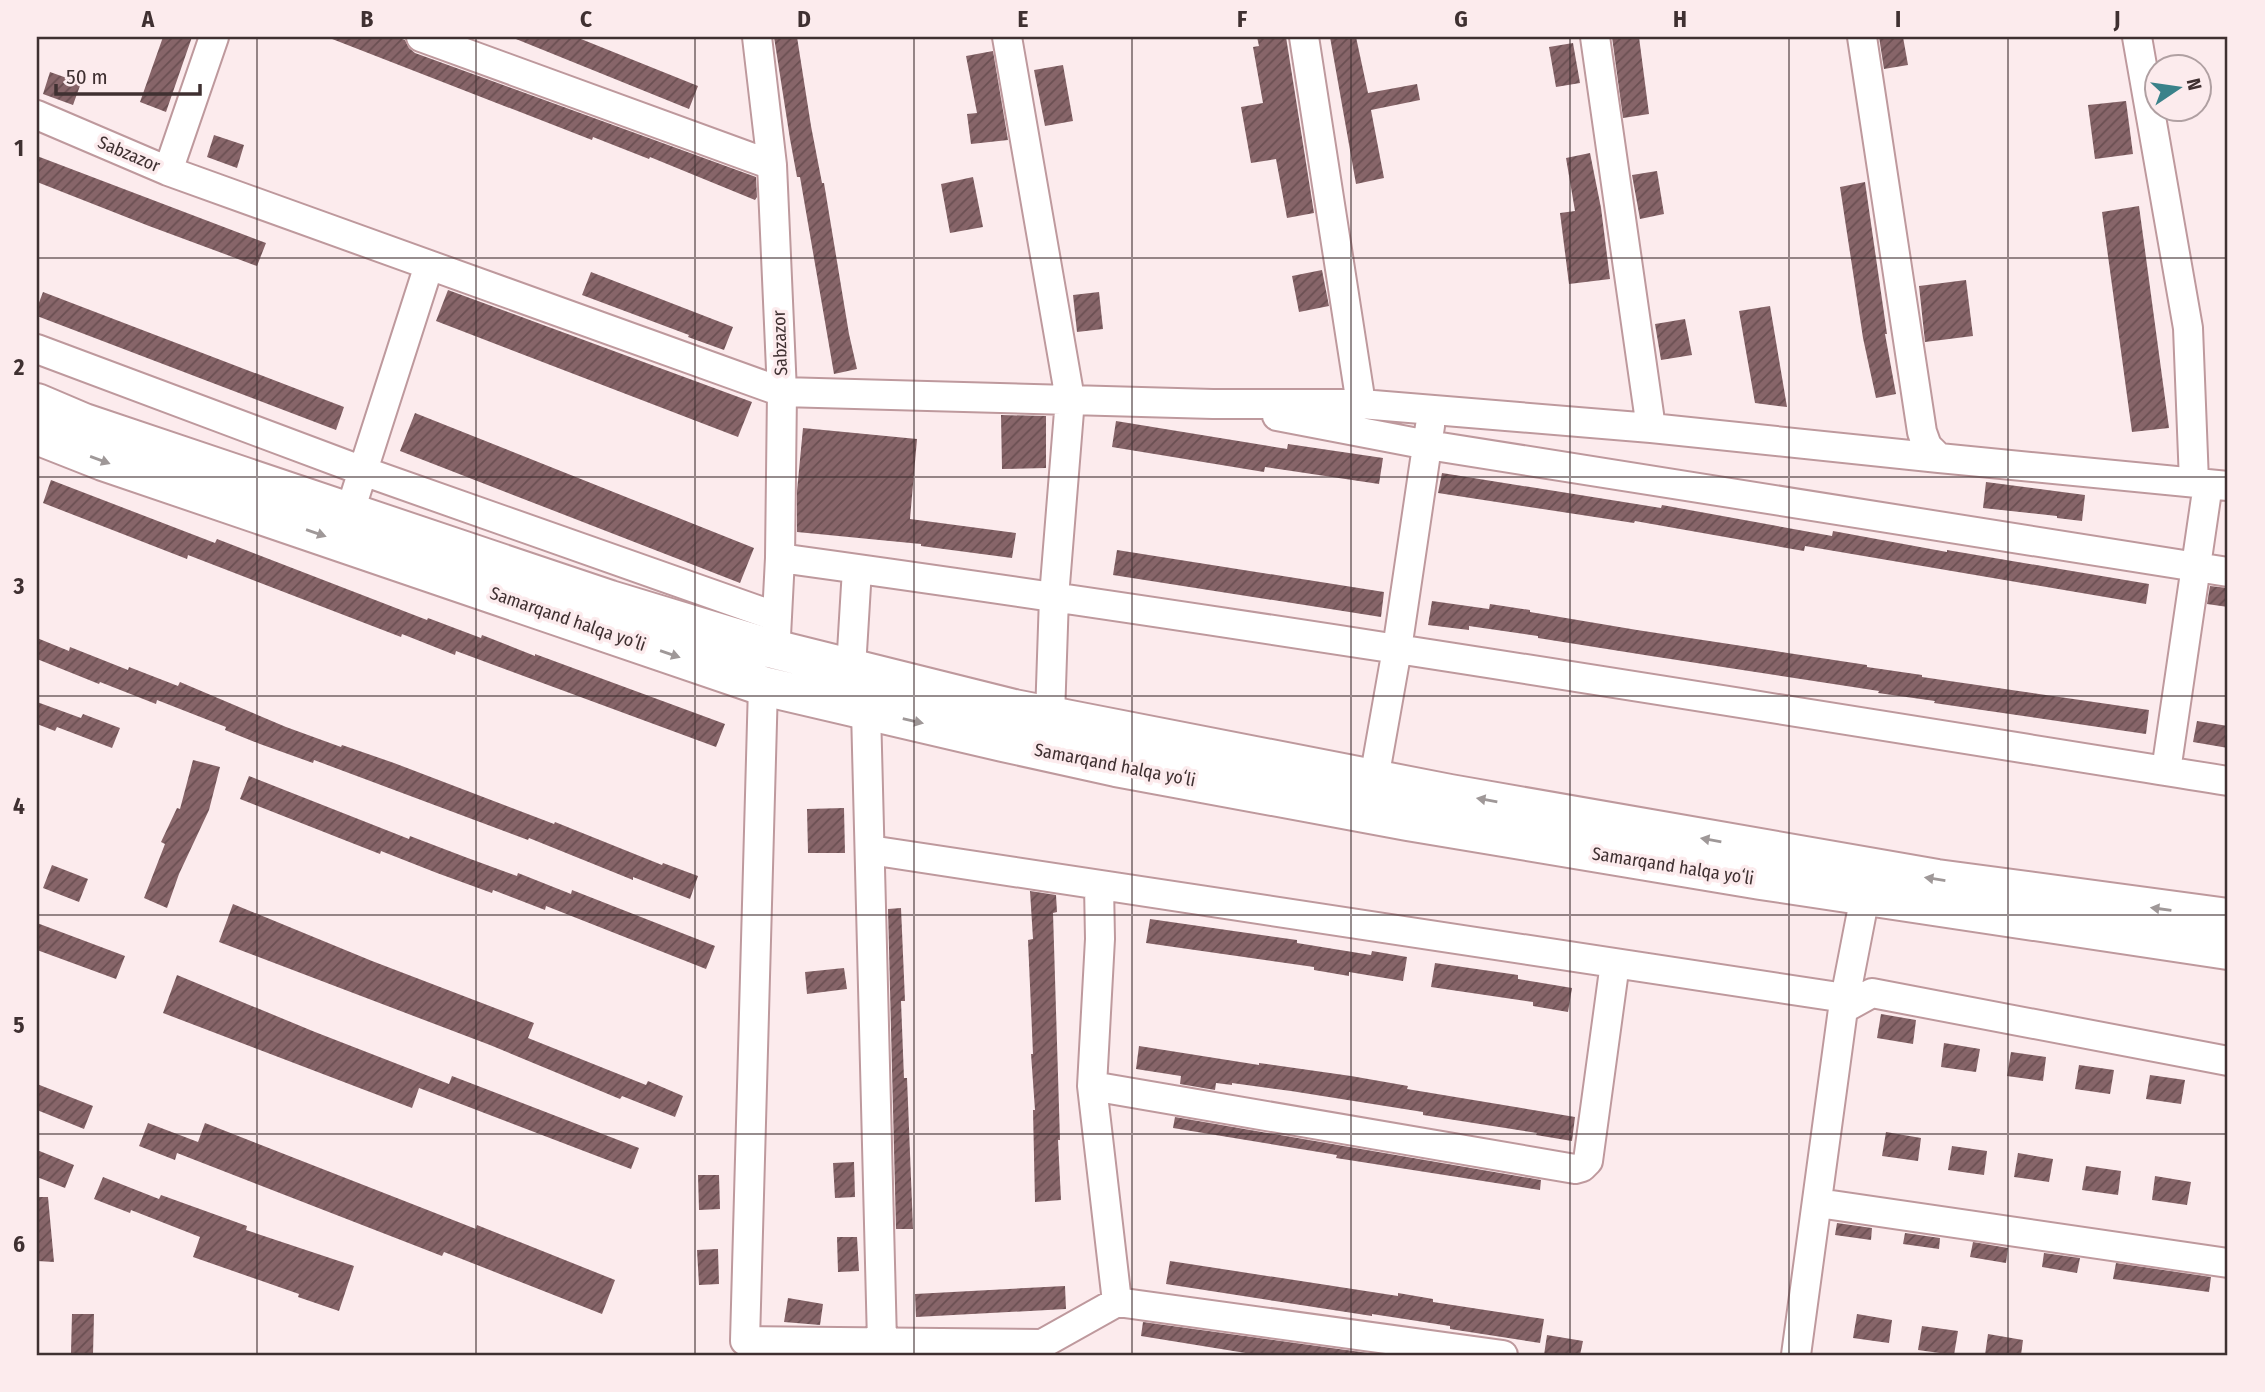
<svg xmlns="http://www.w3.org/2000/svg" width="2265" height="1392" font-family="'Fira Sans Condensed',sans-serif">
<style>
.building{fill:url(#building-hatch)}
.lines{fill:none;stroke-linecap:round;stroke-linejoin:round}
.minor-casing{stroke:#be999d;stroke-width:32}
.highway-casing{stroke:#be999d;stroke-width:42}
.minor{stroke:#fff;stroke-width:28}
.highway{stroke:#fff;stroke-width:38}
.oneway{fill:#9f9898}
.grid{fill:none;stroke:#3f3031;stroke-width:2;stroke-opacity:0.55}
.labels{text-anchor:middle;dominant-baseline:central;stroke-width:7;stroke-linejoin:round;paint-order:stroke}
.street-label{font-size:18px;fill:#3f3031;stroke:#fcebed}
.neatline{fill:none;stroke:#3f3031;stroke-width:2.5}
.grid-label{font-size:23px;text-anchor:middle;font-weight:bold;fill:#3f3031}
</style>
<defs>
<pattern id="building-hatch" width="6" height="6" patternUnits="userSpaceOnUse" patternTransform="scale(1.75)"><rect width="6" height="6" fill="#876569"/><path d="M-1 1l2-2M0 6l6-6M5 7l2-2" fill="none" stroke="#6a4f52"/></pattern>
</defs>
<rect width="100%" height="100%" fill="#fcebed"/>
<path class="building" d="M163,37H192L166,112L140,102Z
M327,37H396L405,40L409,48L415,53L756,177L757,197L755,200L650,157L649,159L593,137L592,140Z
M511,37H576L698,86L689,109Z
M774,37H797L811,126L822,183H824L849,334L857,369L834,374L800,177H797L790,139Z
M1257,37H1286L1314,213L1287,218L1276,159L1251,163L1241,107L1263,103L1253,47L1259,46Z
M1330,37H1356L1368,93L1417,84L1420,100L1371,110L1384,178L1356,184Z
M1612,37H1639L1649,114L1623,118Z
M1879,37H1903L1908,65L1884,69Z
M1573,43L1580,83L1556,87L1549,47Z
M993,51L1008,140L971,144L967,114L977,113L966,56Z
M1063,65L1073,121L1045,126L1034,70Z
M50,72L81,83L73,105L43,94Z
M2126,101L2133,154L2095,159L2088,105Z
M214,135L244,145L237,168L207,157Z
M1590,153L1601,208L1610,279L1569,284L1560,213L1575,211L1566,158Z
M37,156L266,243L257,266L149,226L37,182Z
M1657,171L1664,214L1640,219L1632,175Z
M973,177L983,227L950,233L941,184Z
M1865,182L1887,334H1885L1896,394L1876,398L1863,338L1840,187Z
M2139,206L2169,428L2132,432L2102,212Z
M1322,270L1329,306L1299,312L1292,276Z
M591,272L733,327L724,350L688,337L689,335L582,295Z
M1966,280L1973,336L1925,342L1919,286Z
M448,290L752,402L738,437L436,321Z
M43,292L344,407L336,430L37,316V308Z
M1099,292L1103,329L1077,332L1073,295Z
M1770,306L1787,407L1755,403L1739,311Z
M1685,319L1692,355L1661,360L1655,324Z
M415,413L754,548L740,583L400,451Z
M1001,415L1046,416V468L1002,469Z
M1116,421L1287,449L1288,444L1383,458L1379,484L1265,467L1264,472L1112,447Z
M803,428L917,439L910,519L1016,533L1012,558L921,546V544L797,532V491Z
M1442,473L1661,508L1662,505L1832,536L1833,531L1947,552V550L2149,584L2146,604L1805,546L1804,551L1635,521L1634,523L1438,493Z
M51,480L215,543L217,539L427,620L428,618L481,638L482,635L535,656V654L725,724L716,747L456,651L455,655L402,634L401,637L188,555L187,559L43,503Z
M1986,482L2085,495L2082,521L2057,518V516L1983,508Z
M1117,550L1384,592L1381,617L1113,575Z
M2210,586L2228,588V607L2207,604Z
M1432,601L1489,609L1490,604L1530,610V612L1637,630L1867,665V667L1922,675V677L2149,710L2146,734L1934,703L1935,701L1878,693L1879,691L1651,656L1538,638V636L1469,626V630L1428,625Z
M37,638L69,651L70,647L128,670L129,667L178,686L180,682L286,727L341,747L342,745L394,763L554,824L555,822L662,865L663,863L698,876L690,899L633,877V880L529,838L528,840L314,760L313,763L260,744L225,730L226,727L157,700L156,704L100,682L99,684L37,659Z
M37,702L81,718L83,714L120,728L112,748L57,727L55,731L37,724Z
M2197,721L2228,726V748L2193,742Z
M193,760L220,767L209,810L179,874L167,908L144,898L165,844L161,842L177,808L180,809Z
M249,776L409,839L410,836L465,857L517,876L518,873L571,894L572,890L715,946L706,969L546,906L545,910L493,890L492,893L437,873L381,851L380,854L240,799Z
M844,808L845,853H808L807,809Z
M52,865L88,879L79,902L43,888Z
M1030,891L1056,895L1057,912L1053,913L1060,1140H1058L1061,1200L1035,1202L1033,1110H1035L1031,1054H1033L1028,940L1033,939Z
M233,904L372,961L534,1023L528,1038L646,1085L648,1081L683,1096L675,1117L622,1096L620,1099L490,1045L219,942Z
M901,908L905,1001H901L904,1078H907L913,1229H896L888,909Z
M1150,919L1297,940V943L1371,955L1372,951L1407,957L1403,981L1349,972V976L1314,970V967L1146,943Z
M37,923L125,956L116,979L37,950Z
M1435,963L1518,975V979L1572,988L1568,1012L1533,1006V1002L1431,987Z
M844,968L847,989L807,994L805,972Z
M177,975L315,1032L449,1084L452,1076L639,1148L631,1169L419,1088L412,1108L163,1013Z
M1881,1014L1916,1020L1913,1044L1877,1038Z
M1944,1043L1980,1049L1976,1072L1941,1067Z
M1139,1046L1259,1065V1063L1351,1076L1408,1086L1407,1089L1575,1117L1572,1141L1536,1135L1537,1133L1423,1115V1112L1291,1091L1232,1083V1085L1216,1083L1215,1090L1180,1084L1181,1076L1136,1069Z
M2011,1052L2046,1057L2043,1081L2007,1076Z
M2079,1065L2114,1070L2110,1094L2075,1089Z
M2150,1075L2185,1080L2181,1104L2146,1099Z
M37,1084L93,1106L84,1129L37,1110Z
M1175,1117L1541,1180L1540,1190L1336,1158L1337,1155L1173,1128Z
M148,1123L198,1142L205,1123L425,1209L476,1229L477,1225L615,1280L602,1314L444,1252L442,1256L177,1153L175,1160L139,1146Z
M1886,1132L1921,1138L1918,1161L1882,1156Z
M1952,1146L1987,1151L1984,1175L1948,1170Z
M37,1150L74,1165L65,1188L37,1177Z
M2018,1153L2053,1159L2049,1182L2014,1177Z
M854,1162L855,1197L835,1198L833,1163Z
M2086,1166L2121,1171L2118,1195L2082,1190Z
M698,1175H719L720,1209L699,1210Z
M2155,1176L2191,1182L2187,1205L2152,1200Z
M103,1177L159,1199L161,1195L247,1226L246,1230L354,1266L339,1311L298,1297L299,1294L193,1257L200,1237L131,1210L130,1213L94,1199Z
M37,1197H48L54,1262L37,1261Z
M1837,1223L1872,1228L1871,1240L1835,1235Z
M1905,1233L1940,1238L1939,1249L1903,1244Z
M837,1237H857L859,1271L838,1272Z
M1973,1242L2008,1248L2006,1263L1970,1257Z
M718,1249L719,1284L699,1285L697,1250Z
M2044,1253L2080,1258L2077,1273L2042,1267Z
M1170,1261L1398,1296V1293L1433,1299V1302L1544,1319L1540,1343L1450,1329V1326L1372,1314V1316L1166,1284Z
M2116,1263L2211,1277L2209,1292L2113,1279Z
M1065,1286L1066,1309L916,1317L915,1294Z
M788,1298L823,1304L820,1325L784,1322Z
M72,1314H94L93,1354L71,1353Z
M1857,1314L1892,1320L1889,1343L1853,1338Z
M1143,1322L1368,1353V1355H1258L1141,1336Z
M1922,1326L1958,1331L1954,1355L1918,1350Z
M1988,1334L2023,1340L2021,1355H1985Z
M1547,1335L1583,1341L1580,1355H1544Z"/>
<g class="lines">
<g class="minor-casing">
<path id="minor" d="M421,37L772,165
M757,37L772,165L782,392L780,558L776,636
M1007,37L1070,399L1054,597L1050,716
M1304,37L1361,404
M1595,37L1651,428
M1862,37L1922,432L1927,446L1939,458L2228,486
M2137,37L2188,328L2194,482
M37,115L168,171L214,37
M168,171L782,392L1213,404H1361L1651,428L1939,458
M37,349L363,471L777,617
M1277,416L1428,445L2228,572
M350,511L429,265
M780,558C1264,625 1746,704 2228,781
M851,668L857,569
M763,686L745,1341L1042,1344V1355
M866,710L882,1342
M2166,771L2208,484
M1374,779L1397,649L1430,426
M870,850L1845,998
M1843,1009L1872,993L2228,1061
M1092,1086L1575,1169L1582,1167L1588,1161L1615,963
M1818,1203L2228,1263
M1117,1302L1503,1355
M1042,1344L1117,1302L1092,1086L1100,939L1099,885
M1796,1355L1843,1009L1865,896"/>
</g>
<g class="highway-casing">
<path id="highway" d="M37,403L84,423L610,600L765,647L1014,709L1450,794L1937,879L2228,918
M37,435L103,461L763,686L1003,742L1116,767L1408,821L1761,880L2228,950"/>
</g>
<use href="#minor" class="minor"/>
<use href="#highway" class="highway"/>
</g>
<defs><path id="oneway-solid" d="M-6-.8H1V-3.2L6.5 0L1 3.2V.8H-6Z" transform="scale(1.75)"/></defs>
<g class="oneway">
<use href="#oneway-solid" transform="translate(100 460) rotate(20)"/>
<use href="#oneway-solid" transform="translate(316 533) rotate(19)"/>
<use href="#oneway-solid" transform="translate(670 654) rotate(19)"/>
<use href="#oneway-solid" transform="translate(913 721) rotate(13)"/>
<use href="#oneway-solid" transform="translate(1487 800) rotate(-170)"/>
<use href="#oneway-solid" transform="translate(1711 840) rotate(-170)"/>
<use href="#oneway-solid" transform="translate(1935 879) rotate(-171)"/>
<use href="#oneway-solid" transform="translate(2161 909) rotate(-172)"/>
</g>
<path class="grid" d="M257,37V1355M476,37V1355M695,37V1355M914,37V1355M1132,37V1355M1351,37V1355M1570,37V1355M1789,37V1355M2008,37V1355M37,258H2228M37,477H2228M37,696H2228M37,915H2228M37,1134H2228"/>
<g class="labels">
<g class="street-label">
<text transform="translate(129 154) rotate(23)">Sabzazor</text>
<text transform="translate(780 343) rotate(-92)">Sabzazor</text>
<text transform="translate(568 619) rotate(19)">Samarqand halqa yoʻli</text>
<text transform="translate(1115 765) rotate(11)">Samarqand halqa yoʻli</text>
<text transform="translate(1673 866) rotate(9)">Samarqand halqa yoʻli</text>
</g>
</g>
<rect width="2265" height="1392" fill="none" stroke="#fcebed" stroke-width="77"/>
<g transform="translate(2178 88) rotate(77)"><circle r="33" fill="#fcebed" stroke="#b0a0a2" stroke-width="2"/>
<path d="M0-5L12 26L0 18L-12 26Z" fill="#3a828a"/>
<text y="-10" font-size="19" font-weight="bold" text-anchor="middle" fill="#3f3031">N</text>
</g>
<path d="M56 84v10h144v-10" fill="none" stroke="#3f3031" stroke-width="3.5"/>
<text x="66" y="84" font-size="21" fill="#3f3031" stroke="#fcebed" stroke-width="5" paint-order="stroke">50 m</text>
<rect x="38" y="38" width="2188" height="1316" class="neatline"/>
<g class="grid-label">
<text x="148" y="27">A</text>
<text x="367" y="27">B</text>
<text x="586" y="27">C</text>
<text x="804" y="27">D</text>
<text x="1023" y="27">E</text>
<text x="1242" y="27">F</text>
<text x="1461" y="27">G</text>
<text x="1680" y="27">H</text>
<text x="1898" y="27">I</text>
<text x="2117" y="27">J</text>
<text x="19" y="156">1</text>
<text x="19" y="375">2</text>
<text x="19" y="594">3</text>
<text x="19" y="814">4</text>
<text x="19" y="1033">5</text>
<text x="19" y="1252">6</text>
</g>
</svg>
